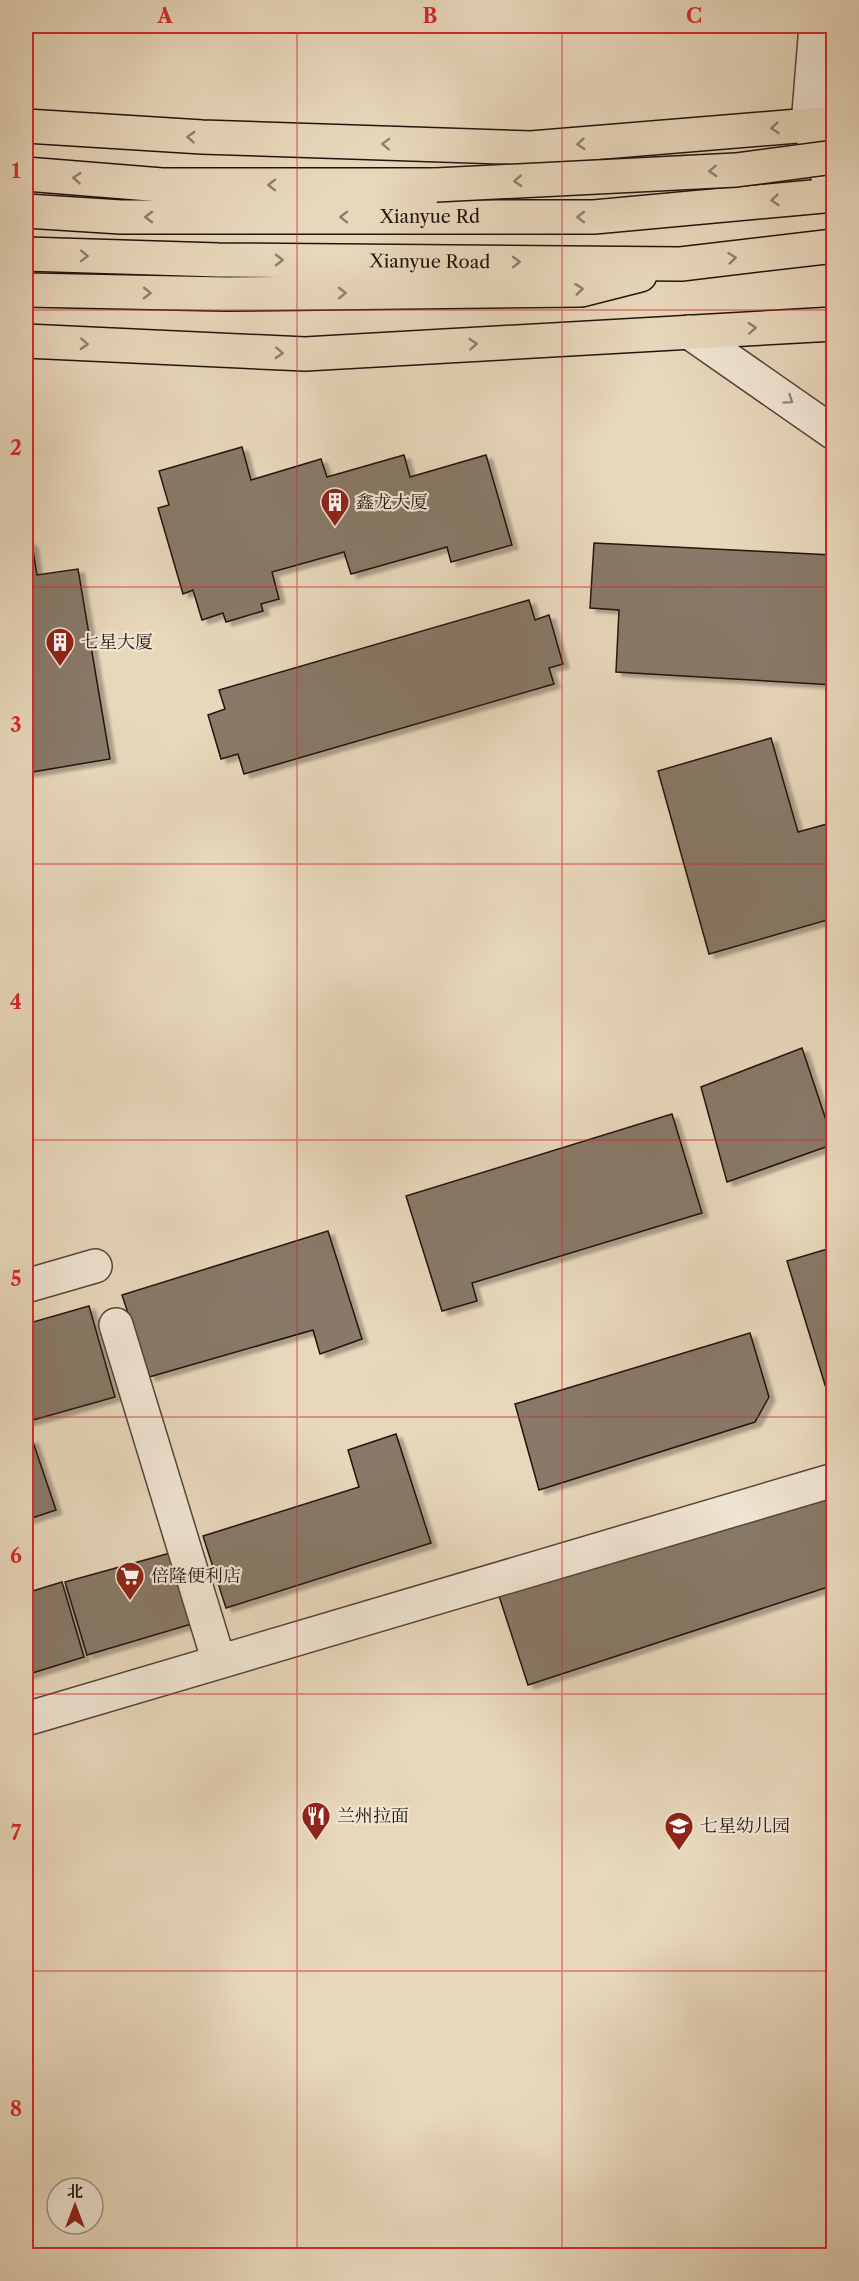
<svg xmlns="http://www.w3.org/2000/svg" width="859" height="2281" font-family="'Libre Caslon Text','Noto Serif SC',serif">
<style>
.building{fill:#887968;stroke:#21140e;stroke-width:1.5;filter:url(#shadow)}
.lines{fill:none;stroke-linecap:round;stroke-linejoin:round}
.minor-casing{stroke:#534539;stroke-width:36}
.major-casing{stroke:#21140e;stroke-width:36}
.highway-casing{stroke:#21140e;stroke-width:36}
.minor{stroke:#f0e5d3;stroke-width:33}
.major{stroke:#e8d7bb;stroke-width:33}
.highway{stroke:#e8d7bb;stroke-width:33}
.highway-bridge-casing{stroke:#21140e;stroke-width:36;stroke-linecap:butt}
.highway-bridge{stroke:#e8d7bb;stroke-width:33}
.oneway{stroke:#8e7f6d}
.oneway2{stroke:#93877a}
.grid{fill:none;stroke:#d62828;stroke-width:1.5;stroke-opacity:0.55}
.labels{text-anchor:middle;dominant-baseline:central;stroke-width:4.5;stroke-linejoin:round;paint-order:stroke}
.street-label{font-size:18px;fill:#21140e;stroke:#f0e5d3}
.poi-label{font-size:18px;fill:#21140e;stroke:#f0e5d3;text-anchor:start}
.neatline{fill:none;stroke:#d62828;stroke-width:2}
.grid-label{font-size:20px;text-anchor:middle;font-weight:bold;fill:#d62828}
</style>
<defs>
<filter id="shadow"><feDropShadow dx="6" dy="4" stdDeviation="1.5" flood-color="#0004"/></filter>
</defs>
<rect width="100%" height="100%" fill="#e8d7bb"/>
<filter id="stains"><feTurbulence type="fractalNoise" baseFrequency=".00333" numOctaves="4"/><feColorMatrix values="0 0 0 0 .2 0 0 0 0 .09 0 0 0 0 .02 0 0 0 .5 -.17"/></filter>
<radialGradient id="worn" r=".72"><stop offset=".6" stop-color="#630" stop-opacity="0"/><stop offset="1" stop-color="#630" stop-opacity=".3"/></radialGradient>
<path class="building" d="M242,447L251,480L321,459L327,477L404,455L410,477L486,455L512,545L451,562L447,547L351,574L344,552L272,572L279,599L261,604L263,611L226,622L223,613L202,620L193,590L183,594L158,508L169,505L159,471Z
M26,539L32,544L37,575L78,569L110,759L26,773Z
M594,543L832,555L834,685L616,672L619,610L590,608Z
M529,600L535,620L549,615L563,664L549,668L554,684L244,774L238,754L221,759L208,715L225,709L219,690Z
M771,738L798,832L834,822V918L709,954L658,771Z
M802,1048L834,1144L727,1182L701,1087Z
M672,1114L702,1213L472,1283L477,1301L442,1311L406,1196Z
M328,1231L362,1339L320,1354L313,1330L149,1377L122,1295Z
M834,1247V1411H833L787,1261Z
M89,1306L115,1397L26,1422V1324Z
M750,1333L769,1397L755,1422L539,1490L515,1404Z
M396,1434L431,1543L226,1608L203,1536L359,1487L348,1450Z
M32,1439L56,1510L26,1520V1441Z
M826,1488L834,1510V1585L528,1685L499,1596Z
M174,1552L195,1623L87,1655L65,1582Z
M62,1582L84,1657L26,1675V1593Z"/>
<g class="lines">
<g class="minor-casing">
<path id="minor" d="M816,26L808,125L834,191
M689,332L834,433
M26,1286L95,1266
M116,1325L219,1662
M26,1719L834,1480"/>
</g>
<g class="major-casing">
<path id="major" d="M26,126L202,137L531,148L834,123
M26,341L305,354L834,324"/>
</g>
<g class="highway-casing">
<g id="highway">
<path d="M26,174L162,185H436"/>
<path id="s1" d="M26,211L121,217H594L834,195"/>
<path id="s2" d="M26,254L218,260L681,264L834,246"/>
<path d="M26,290L226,294L581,290L640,275"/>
</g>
</g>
<use href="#minor" class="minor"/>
<use href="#major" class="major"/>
<use href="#highway" class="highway"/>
<g class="highway-bridge-casing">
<path id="highway-bridge" d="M436,185L736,170L834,157"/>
</g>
<use href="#highway-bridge" class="highway-bridge"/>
</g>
<defs><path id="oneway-chevron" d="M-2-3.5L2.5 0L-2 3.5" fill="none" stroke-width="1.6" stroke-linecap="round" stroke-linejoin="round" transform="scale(1.5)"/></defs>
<g class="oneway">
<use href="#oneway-chevron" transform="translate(775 128) rotate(175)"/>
<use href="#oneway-chevron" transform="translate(191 137) rotate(-176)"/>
<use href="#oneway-chevron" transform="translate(386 144) rotate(-178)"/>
<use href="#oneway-chevron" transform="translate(581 144) rotate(175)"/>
<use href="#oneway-chevron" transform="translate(713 171) rotate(177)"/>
<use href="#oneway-chevron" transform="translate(77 178) rotate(-176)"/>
<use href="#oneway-chevron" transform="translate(518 181) rotate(177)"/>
<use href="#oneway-chevron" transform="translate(272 185) rotate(180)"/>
<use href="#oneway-chevron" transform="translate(775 200) rotate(175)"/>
<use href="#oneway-chevron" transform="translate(149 217) rotate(180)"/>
<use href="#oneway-chevron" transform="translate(344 217) rotate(180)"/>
<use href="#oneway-chevron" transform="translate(581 217) rotate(180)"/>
<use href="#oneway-chevron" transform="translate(84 256) rotate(2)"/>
<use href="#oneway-chevron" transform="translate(732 258) rotate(-6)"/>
<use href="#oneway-chevron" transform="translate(279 260)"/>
<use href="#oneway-chevron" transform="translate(516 262)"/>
<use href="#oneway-chevron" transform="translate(579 289) rotate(-7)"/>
<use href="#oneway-chevron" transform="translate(147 293) rotate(1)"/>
<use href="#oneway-chevron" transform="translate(342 293) rotate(-1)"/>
<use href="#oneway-chevron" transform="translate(752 328) rotate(-3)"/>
<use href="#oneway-chevron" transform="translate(84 344) rotate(3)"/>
<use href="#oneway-chevron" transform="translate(473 344) rotate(-3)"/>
<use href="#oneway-chevron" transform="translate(279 353) rotate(3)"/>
</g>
<use class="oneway2" href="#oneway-chevron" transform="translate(789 400) rotate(35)"/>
<path class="grid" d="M297,26V2256M562,26V2256M26,310H834M26,587H834M26,864H834M26,1140H834M26,1417H834M26,1694H834M26,1971H834"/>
<defs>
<g id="building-pin" transform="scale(1.5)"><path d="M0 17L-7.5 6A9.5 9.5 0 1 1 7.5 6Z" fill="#8f2418" stroke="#f0e5d3"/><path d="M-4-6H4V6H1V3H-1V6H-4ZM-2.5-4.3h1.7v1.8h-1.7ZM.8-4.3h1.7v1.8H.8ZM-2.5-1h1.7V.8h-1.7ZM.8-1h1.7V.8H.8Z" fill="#fff"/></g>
<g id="supermarket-pin" transform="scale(1.5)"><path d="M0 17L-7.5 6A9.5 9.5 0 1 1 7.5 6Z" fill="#8f2418" stroke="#f0e5d3"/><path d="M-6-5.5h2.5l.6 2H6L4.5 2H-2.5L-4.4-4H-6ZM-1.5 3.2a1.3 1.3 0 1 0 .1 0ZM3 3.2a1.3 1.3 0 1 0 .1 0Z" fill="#fff"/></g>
<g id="restaurant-pin" transform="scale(1.5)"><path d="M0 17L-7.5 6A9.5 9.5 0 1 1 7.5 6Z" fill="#8f2418" stroke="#f0e5d3"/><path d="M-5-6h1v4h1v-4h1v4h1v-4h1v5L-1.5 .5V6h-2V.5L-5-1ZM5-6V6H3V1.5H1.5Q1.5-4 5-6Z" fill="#fff"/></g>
<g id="school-pin" transform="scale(1.5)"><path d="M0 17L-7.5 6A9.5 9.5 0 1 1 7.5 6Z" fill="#8f2418" stroke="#f0e5d3"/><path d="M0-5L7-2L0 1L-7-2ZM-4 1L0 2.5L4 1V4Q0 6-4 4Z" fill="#fff"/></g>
</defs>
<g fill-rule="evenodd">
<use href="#building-pin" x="335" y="502"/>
<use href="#building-pin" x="60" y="642"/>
<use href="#supermarket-pin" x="130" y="1576"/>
<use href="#restaurant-pin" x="316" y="1816"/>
<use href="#school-pin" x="679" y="1826"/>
</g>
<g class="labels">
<g class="street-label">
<text stroke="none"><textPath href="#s1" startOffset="404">Xianyue Rd</textPath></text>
<text stroke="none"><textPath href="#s2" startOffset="404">Xianyue Road</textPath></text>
</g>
<g class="poi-label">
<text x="356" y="502">鑫龙大厦</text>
<text x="81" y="642">七星大厦</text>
<text x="151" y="1576">倍隆便利店</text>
<text x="337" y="1816">兰州拉面</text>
<text x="700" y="1826">七星幼儿园</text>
</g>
</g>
<rect width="859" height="2281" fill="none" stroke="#e8d7bb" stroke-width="66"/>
<g transform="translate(75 2206)"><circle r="28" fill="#f0e5d3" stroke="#9d9184" stroke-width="1.5"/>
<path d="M0-4.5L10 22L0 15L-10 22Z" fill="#8f2418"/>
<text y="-9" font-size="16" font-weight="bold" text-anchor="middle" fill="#21140e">北</text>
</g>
<rect x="33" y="33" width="793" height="2215" class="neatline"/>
<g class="grid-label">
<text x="165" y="23">A</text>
<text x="430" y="23">B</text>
<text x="694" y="23">C</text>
<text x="16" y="178">1</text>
<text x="16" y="455">2</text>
<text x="16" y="732">3</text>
<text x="16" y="1009">4</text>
<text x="16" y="1286">5</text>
<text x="16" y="1563">6</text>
<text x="16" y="1840">7</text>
<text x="16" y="2116">8</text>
</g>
<rect width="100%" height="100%" filter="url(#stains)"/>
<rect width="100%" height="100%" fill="url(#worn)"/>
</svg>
